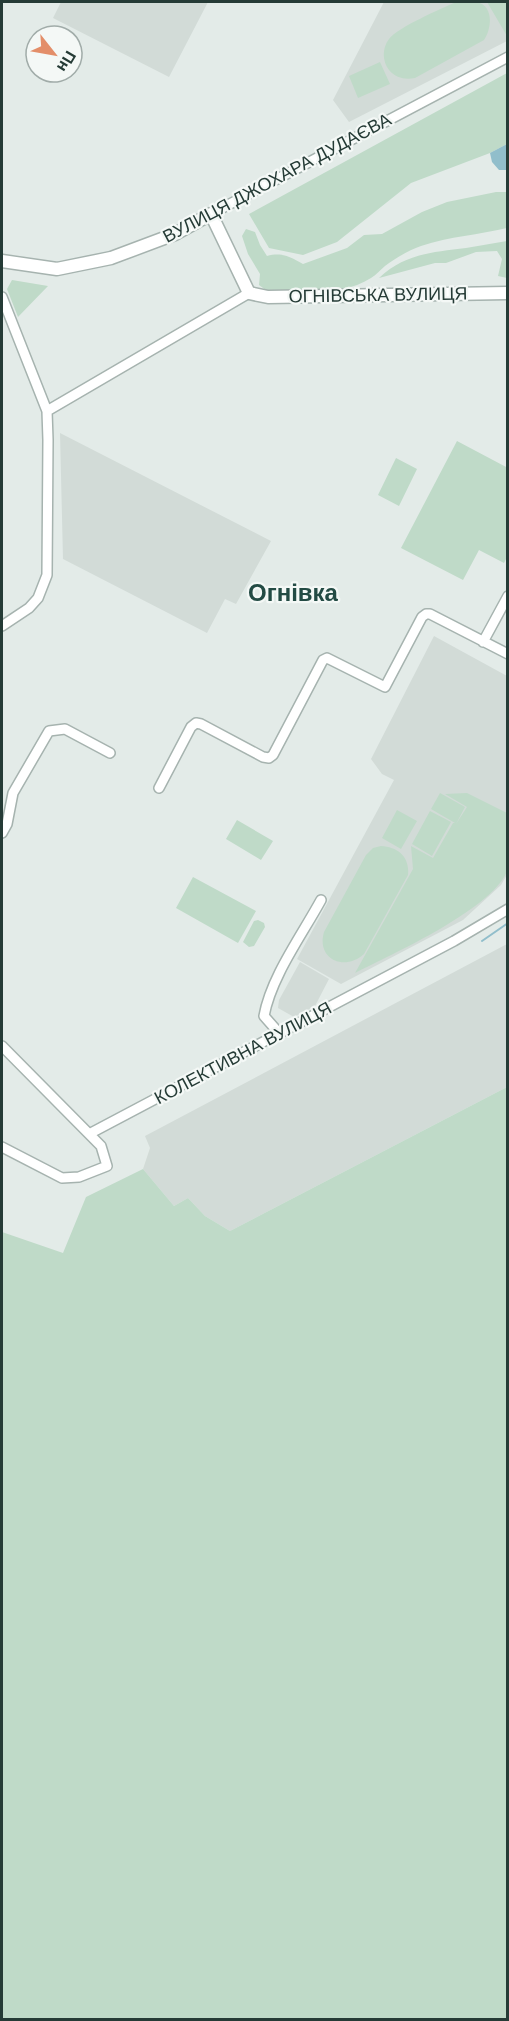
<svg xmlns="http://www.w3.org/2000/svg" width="509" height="2021" font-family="Helvetica,sans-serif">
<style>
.built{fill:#d2dbd7}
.green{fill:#bfdac8}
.water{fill:#91becb}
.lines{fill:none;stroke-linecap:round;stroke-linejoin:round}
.stream{stroke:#91becb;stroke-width:2}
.minor-casing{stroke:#a6b3af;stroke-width:12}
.tertiary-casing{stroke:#a6b3af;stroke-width:15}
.minor{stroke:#fff;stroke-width:9}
.tertiary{stroke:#fff;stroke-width:12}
.labels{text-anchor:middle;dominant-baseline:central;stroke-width:4.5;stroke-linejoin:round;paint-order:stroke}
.street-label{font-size:18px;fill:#253b36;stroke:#f4f8f6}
.district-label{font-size:24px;font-weight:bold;fill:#234b44;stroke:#f4f8f6}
</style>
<rect width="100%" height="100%" fill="#e3ebe8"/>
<path class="built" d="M61,2H208L169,77L53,18Z
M384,2H507V41L349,122L333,100Z
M60,433L271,541L236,604L225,599L207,633L63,559Z
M434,636L507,676L508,873L501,885L463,920L341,984L297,959L394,780L382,774L371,759Z
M507,944V1087L230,1231L205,1216L188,1198L174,1206L143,1169L150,1148L145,1136Z
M300,962L329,979L315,1006L294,1017L278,1008L279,1000Z"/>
<path class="green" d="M456,2C462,2 470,0 476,2C494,5 492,28 484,40L415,78C405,80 396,78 389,70C382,61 382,48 389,39C398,27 441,9 456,2Z
M487,2H507V36Z
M380,62L390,84L358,98L349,76Z
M507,73V144L490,153L411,183L337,242L303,255L269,248L249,214Z
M496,192H507V228C479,235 450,236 421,246C409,250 396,258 385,266C380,270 376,275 371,278C342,297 301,290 267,291L259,285L260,274L248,254L242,236L246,229L255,232L260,245L267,256C282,252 290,257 303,264L347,248L364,235L382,234L422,212L447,202Z
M507,241V278L498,276L502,259L497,251L476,252L446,263H435L379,278C404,254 433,252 466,248C480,246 493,243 507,241Z
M12,280L48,286L18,317L7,289Z
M457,441L508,468L507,557L504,563L479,550L463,580L401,548Z
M396,458L417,469L399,506L378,495Z
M440,793L465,807L456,824L467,807L445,794L467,793L507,813C508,828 509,855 508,868C498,907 390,955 355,973L413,869L411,846L433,858L453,823H455L431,809Z
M397,810L417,821L401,849L382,838Z
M430,811L451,822L432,856L412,844Z
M237,820L273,841L261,860L226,839Z
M381,846C398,847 410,857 408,875L364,954C344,972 316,959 324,932L366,855L373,848Z
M193,877L256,911L238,943L176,908Z
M258,920L264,923L265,927L254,946L249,947L243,942L254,921Z
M507,1087V2019H2V1232L63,1253L86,1197L143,1169L174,1206L188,1198L205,1216L230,1231Z"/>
<path class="water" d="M507,144V170H499L492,162L490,153Z"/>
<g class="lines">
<path class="stream" d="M482,941L508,923"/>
<g class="minor-casing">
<path id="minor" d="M211,214L508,57
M2,297L47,411L48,440L47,575L38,598L29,608L2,626
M47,411L249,293
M483,642L508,596
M159,788L191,727L196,723L201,724L263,757L269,758L273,755L323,660L327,658L385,687L422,617L426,614H430L508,654
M2,833L7,824L13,793L49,731L65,729L110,753
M279,1033L264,1016C271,977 302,935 321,900
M2,1046L101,1146L107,1166L79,1177L62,1178L2,1147
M89,1134L454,941L508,909"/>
</g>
<g class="tertiary-casing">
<path id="tertiary" d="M2,261L57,269L111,258L175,234L211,214L249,293L268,297L508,293"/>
</g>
<use href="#minor" class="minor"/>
<use href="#tertiary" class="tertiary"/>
</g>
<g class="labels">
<g class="street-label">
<text transform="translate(277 178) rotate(-28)">ВУЛИЦЯ ДЖОХАРА ДУДАЄВА</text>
<text transform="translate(378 295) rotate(-1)">ОГНІВСЬКА ВУЛИЦЯ</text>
<text transform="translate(243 1053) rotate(-28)">КОЛЕКТИВНА ВУЛИЦЯ</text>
</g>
<g class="district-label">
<text x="293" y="592">Огнівка</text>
</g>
</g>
<rect width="509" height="2021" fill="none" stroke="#253b36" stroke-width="6"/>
<g transform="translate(54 54) rotate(121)"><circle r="28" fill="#f4f8f6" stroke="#a1aca9" stroke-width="1.5"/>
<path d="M0-4.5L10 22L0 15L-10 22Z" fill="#e38e69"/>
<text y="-9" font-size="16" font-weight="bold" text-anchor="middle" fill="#253b36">Пн</text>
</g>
</svg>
